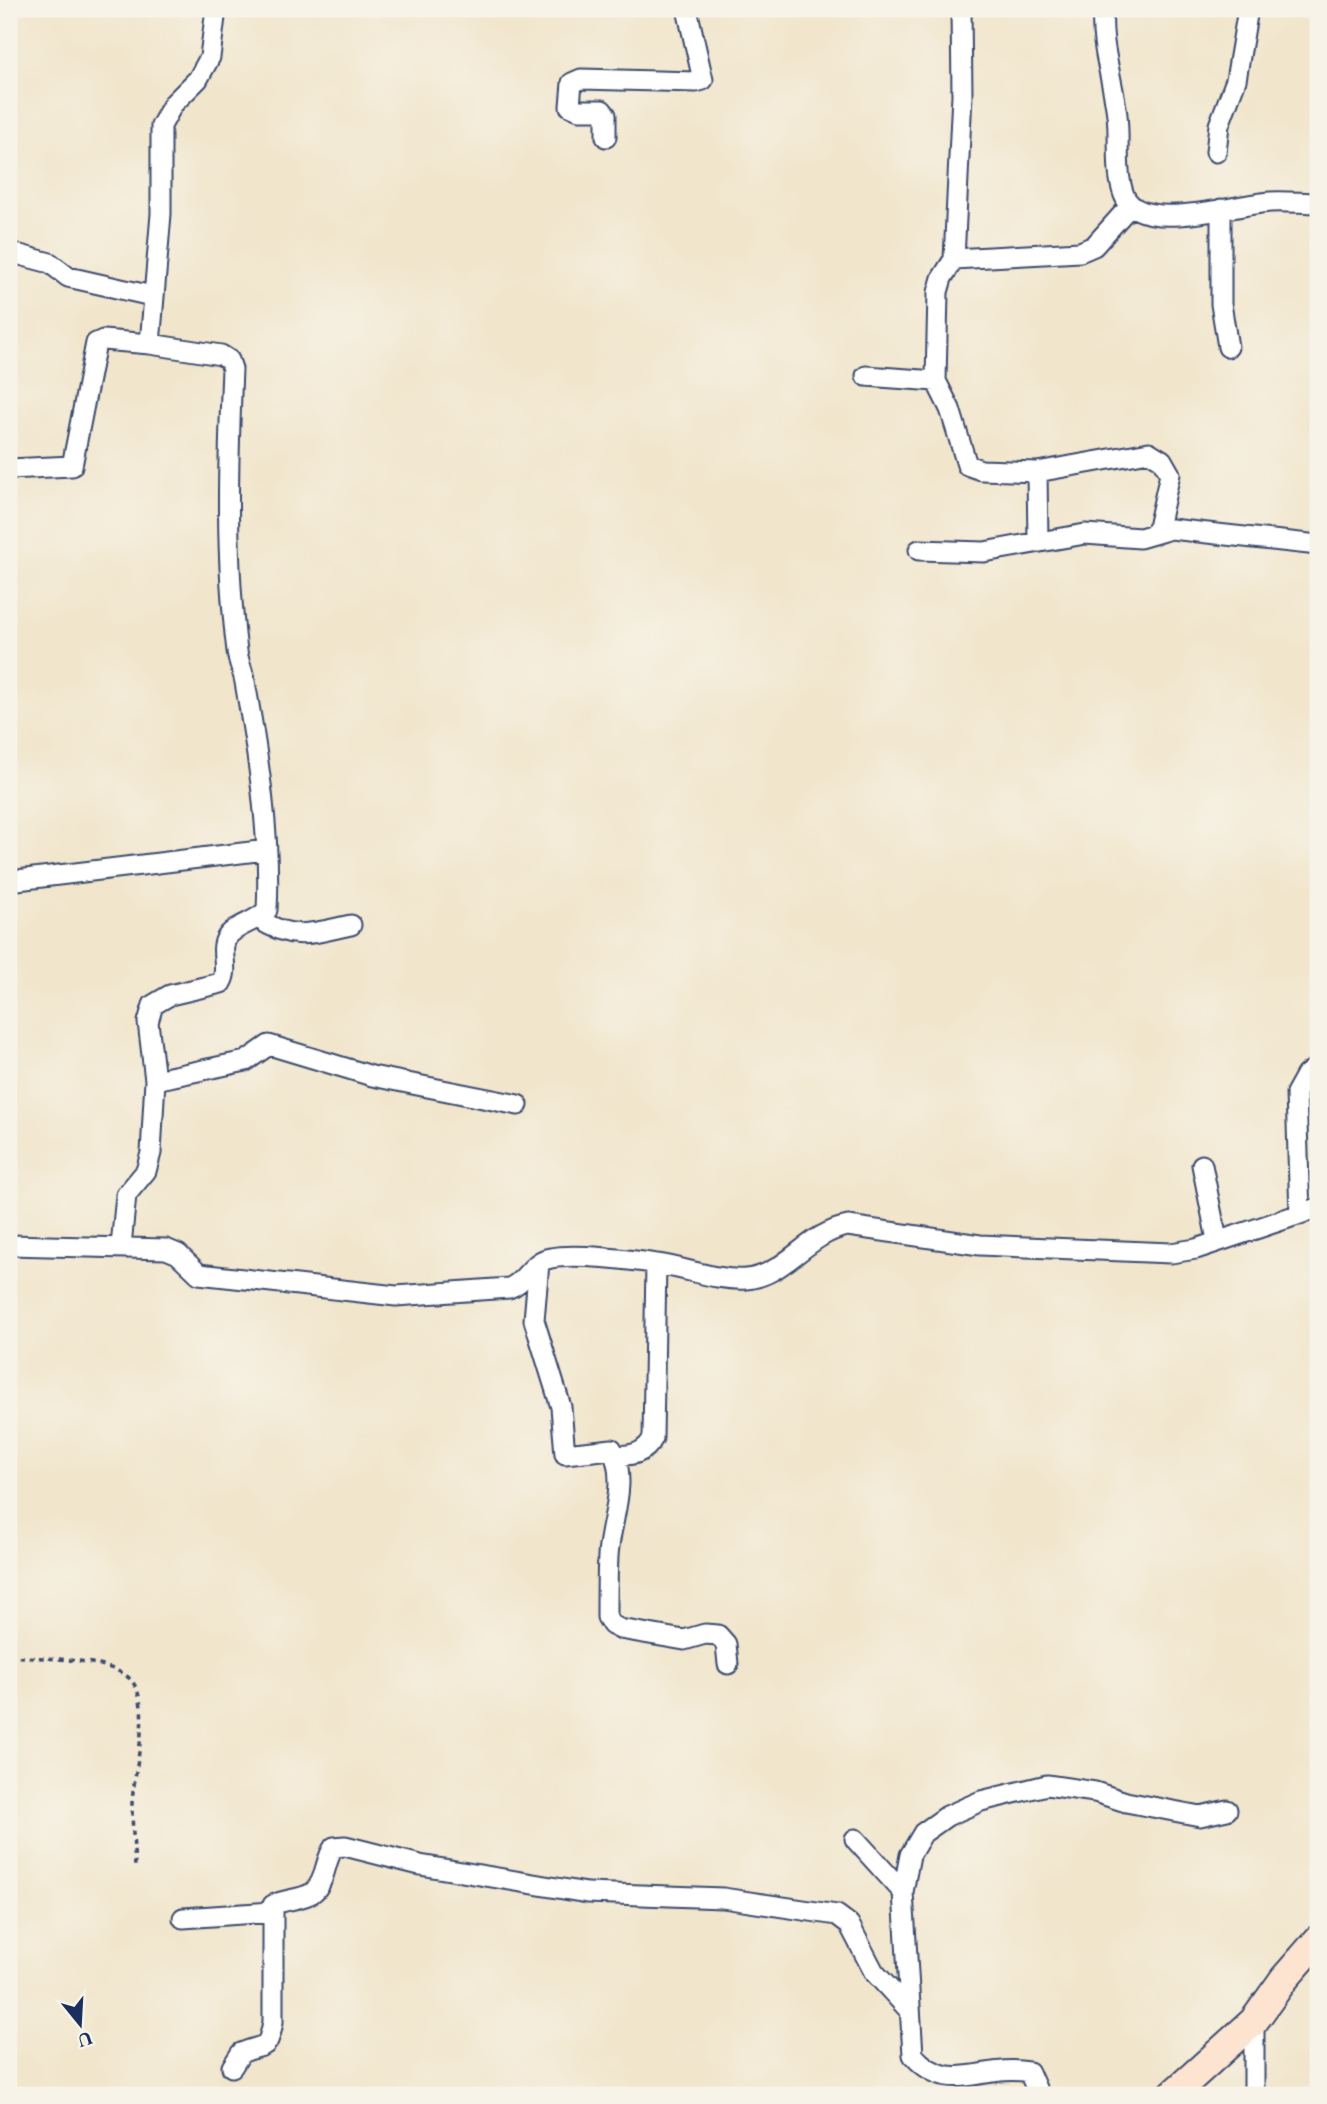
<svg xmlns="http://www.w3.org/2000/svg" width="1327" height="2104" font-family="'EB Garamond',serif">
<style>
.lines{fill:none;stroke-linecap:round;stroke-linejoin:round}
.street-casing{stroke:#3b4a6e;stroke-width:23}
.secondary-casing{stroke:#3b4a6e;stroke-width:32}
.path{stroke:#3b4a6e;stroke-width:3.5;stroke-dasharray:5 5;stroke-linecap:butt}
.street{stroke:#fff;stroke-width:19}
.secondary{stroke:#fde4d1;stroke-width:28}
</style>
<rect width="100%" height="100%" fill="#f7f3e8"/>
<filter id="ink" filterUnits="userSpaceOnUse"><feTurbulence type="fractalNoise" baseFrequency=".0143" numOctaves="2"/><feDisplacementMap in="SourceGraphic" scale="14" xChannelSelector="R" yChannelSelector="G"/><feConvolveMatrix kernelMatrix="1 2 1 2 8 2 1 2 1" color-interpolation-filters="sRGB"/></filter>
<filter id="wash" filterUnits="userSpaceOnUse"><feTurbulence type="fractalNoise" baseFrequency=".00686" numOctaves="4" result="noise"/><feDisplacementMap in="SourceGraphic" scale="28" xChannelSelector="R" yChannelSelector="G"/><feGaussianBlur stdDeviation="1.57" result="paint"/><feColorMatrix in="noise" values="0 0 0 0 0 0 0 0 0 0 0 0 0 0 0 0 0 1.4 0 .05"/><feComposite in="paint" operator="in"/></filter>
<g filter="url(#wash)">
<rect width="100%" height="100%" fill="#f1e5cb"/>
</g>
<g filter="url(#ink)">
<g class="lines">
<g class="street-casing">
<path id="street" d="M961,9L962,95L954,259L1080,252L1094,246L1130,206
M1103,9C1100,46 1113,79 1117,115C1120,140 1115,172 1124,195C1139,235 1237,204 1270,202C1286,201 1302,203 1318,203
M606,137V115L602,110H579L570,106L572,83L581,79L696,82L703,80L687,9
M1216,152L1219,125L1236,80L1248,9
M1221,209V304L1228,347
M9,252L50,263L68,277L152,296
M866,376L936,381L950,409L967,465L981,470L1037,472L1038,542
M936,381L938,292L942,278L954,259
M9,469L72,466L96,343L103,340L150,344
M1037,472L1149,452L1162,460L1170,474L1157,532
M919,550L984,552L1085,534L1140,538L1171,529L1318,545
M9,881L266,850
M259,919C293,942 313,933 351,925
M155,1080L246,1061L269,1045L372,1076L518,1105
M1202,1165L1217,1240
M1300,1215L1296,1093L1306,1075L1318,1066
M9,1245L166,1249L178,1254L199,1274L396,1296L509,1288C527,1282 530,1261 551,1258C574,1253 633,1260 657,1264C686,1268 717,1281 746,1279C785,1276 807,1233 848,1226L980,1245L1171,1253L1196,1249L1318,1208
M121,1246L126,1195L146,1171L151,1153L155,1080L148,1022L153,1005L170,995L221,983C230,969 219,952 226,939C233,925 256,923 267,910C271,835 258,756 245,682C243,671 238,661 237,651C225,556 228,464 232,369L229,360L221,355L150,344L161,214V126L173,104L198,79L210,57L216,9
M539,1263L534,1320L561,1407L565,1454L612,1449C629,1483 610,1521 608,1556C607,1576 607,1597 607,1617L612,1625L620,1629L684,1640L705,1634L718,1635L726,1644L728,1664
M616,1456C632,1455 645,1454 653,1438L656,1264
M855,1839L903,1892
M183,1918L271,1912
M1254,2021V2095
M232,2067L241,2053C266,2042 267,2053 273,2022V1905C285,1899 300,1900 312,1893C326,1883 324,1861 334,1847L345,1846L420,1865L587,1893L723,1898L837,1915L849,1924L874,1972L909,2010
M1039,2095L1029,2072C983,2063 949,2097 913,2055L903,1892L910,1855L923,1833L947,1816L981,1801L1047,1785L1095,1792L1126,1802L1200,1816L1227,1810"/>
</g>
<g class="secondary-casing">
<path id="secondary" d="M1172,2095L1254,2021L1284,1979L1318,1940"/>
</g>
<path class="path" d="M9,1656C41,1659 97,1657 125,1675C157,1695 133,1772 132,1804C132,1825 134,1847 135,1868"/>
<use href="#street" class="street"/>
<use href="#secondary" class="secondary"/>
</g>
</g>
<rect width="1327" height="2104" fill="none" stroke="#f7f3e8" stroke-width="35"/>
<g transform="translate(80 2024) rotate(162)" stroke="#f7f3e8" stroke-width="5" paint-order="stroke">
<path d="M0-5L12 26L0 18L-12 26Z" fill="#1b2f5e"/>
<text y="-10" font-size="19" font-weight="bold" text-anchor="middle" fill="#1b2f5e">U</text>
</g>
</svg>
